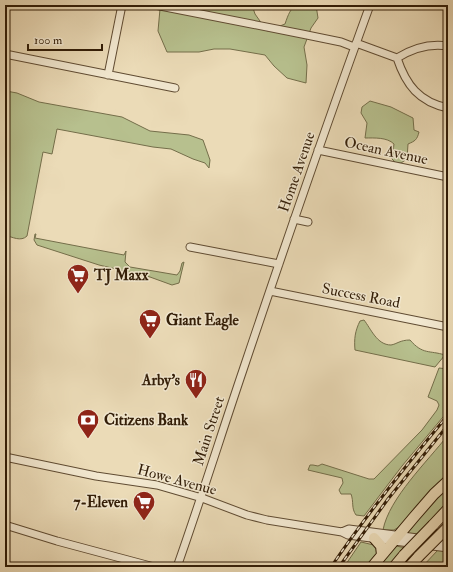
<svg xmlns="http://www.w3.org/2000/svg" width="453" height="572" font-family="'IM FELL Double Pica',serif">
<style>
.green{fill:#b7c08e;stroke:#746e4a}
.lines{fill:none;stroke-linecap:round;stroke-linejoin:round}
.minor-casing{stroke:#604c33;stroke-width:9}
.highway-casing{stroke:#321d07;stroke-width:12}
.minor{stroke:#f2e8d0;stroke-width:7}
.highway{stroke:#ebdbb7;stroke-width:10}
.rail-casing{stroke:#321d07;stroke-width:3}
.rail{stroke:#f2e8d0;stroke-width:1.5;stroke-dasharray:4.5;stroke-linecap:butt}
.highway-bridge-casing{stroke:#321d07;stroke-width:12;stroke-linecap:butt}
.highway-bridge{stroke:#ebdbb7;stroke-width:10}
.labels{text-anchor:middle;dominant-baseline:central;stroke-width:3;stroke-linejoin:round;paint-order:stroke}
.street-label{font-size:15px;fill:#321d07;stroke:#f2e8d0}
.poi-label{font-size:15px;font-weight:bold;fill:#321d07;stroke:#f2e8d0;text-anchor:start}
</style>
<rect width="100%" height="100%" fill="#ebdbb7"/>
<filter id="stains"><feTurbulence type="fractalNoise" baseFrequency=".005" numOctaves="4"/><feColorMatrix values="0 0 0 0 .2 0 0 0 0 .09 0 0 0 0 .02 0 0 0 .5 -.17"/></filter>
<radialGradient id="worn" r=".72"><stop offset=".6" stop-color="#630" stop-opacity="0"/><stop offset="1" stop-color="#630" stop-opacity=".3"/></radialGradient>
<path class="green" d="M158,5H252L255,14L267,31L285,24C292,3 294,5 316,5L318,18L311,28L304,47L307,65L306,83L287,78L274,66L265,55L230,49H214L199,52H167L158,31L160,9Z
M6,91L17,93L39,102L122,117L150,131L189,135L203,140L210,160L209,168L205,163L193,159L171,149L153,147L57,129L52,154L43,152L27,236C21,242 12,237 5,235Z
M370,101L391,107L413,118L414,130L419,132C417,140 415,141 408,144L407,159L401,163H396L392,159L394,144C387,137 374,138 365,138L367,123L361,113L362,107Z
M35,234H36L35,238L124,255L126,251L125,262L130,267L177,275L180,271L182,263L184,262L179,283L172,285L150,277L99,265L37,245L34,240Z
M364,320C371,329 377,345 391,345C397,344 400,340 410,340C423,355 429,350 445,355L435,367L355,350C354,339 355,331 360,321Z
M439,368L448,369V411L402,466L364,516L356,515C351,508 354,502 351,494H341L339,490L343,483L342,478L308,470L310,465H313L318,466L322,464L369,479H374L422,430L437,410L439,405L437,401L428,397Z
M448,435V473L424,498L402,525L394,530H383C389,498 428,461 448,435Z
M448,486V504L417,535L407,534L408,530Z
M361,542L378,546L379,551L370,567H344Z
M396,546L406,548L389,567H377Z
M438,550L448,552V561L445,567H422Z"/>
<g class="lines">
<g class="minor-casing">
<path id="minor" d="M155,5L302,34L341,42L354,47
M356,43L397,58C406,85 419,102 448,108
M5,54L175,88
M397,58C413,48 429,43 448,46
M108,75L122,5
M318,150L448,177
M294,219L308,222
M190,247L279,264
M270,291L448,327
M5,457L96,476L157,485L202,498L247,515L267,520L342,532L349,529L448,542
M5,525L57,541L154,567
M342,532L348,535L448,548
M177,567C200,502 221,435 243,370C284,248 326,126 370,5"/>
</g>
<g class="highway-casing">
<path id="highway" d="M433,525L448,509
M374,538L381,546L382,555
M372,567L414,517L434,494L448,481
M394,567L404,555
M409,567L419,556"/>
</g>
<use href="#minor" class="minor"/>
<use href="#highway" class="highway"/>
<g class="rail-casing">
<path id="rail" d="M331,567C367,514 407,464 448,415
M339,567L388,499L448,425"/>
</g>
<use href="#rail" class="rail"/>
<g class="highway-bridge-casing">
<path id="highway-bridge" d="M404,555L433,525
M419,556L448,527"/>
</g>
<use href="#highway-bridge" class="highway-bridge"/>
</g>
<defs>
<g id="supermarket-pin" transform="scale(1.15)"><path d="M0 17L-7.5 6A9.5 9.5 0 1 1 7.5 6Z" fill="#8f2418" stroke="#f2e8d0"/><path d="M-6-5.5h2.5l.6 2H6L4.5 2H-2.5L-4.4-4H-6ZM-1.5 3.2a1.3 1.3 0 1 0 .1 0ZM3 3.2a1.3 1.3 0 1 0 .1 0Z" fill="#fff"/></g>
<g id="restaurant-pin" transform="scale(1.15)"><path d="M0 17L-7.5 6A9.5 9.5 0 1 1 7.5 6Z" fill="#8f2418" stroke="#f2e8d0"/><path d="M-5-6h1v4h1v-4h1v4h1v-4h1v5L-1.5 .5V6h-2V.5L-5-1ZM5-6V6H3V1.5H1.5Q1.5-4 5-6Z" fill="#fff"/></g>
<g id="bank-pin" transform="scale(1.15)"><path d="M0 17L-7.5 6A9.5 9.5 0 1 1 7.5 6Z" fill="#8f2418" stroke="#f2e8d0"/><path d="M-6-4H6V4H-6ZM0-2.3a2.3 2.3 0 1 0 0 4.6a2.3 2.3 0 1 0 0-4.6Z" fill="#fff"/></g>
</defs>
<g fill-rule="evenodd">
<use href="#supermarket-pin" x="78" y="275"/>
<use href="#supermarket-pin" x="150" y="320"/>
<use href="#restaurant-pin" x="196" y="380"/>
<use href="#bank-pin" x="88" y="420"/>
<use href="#supermarket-pin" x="144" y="502"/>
</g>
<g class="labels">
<g class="street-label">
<text transform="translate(386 151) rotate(12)">Ocean Avenue</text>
<text transform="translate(297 172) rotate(-71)">Home Avenue</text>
<text transform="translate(361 296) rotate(11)">Success Road</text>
<text transform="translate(209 431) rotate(-72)">Main Street</text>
<text transform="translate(177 480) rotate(15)">Howe Avenue</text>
</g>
<g class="poi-label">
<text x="94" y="275">TJ Maxx</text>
<text x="166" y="320">Giant Eagle</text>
<text x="180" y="380" text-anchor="end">Arby's</text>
<text x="104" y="420">Citizens Bank</text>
<text x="128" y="502" text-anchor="end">7-Eleven</text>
</g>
</g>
<rect width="453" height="572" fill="none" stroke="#ebdbb7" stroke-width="20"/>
<rect x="6" y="6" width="441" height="560" fill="none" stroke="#321d07" stroke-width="2"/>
<rect x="10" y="10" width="433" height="552" fill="none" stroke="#321d07"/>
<path d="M28 44v6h74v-6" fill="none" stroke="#321d07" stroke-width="2"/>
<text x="34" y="44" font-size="12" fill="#321d07" stroke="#f2e8d0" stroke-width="3" paint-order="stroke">100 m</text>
<rect width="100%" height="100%" filter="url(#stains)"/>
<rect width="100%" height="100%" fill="url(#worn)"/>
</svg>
